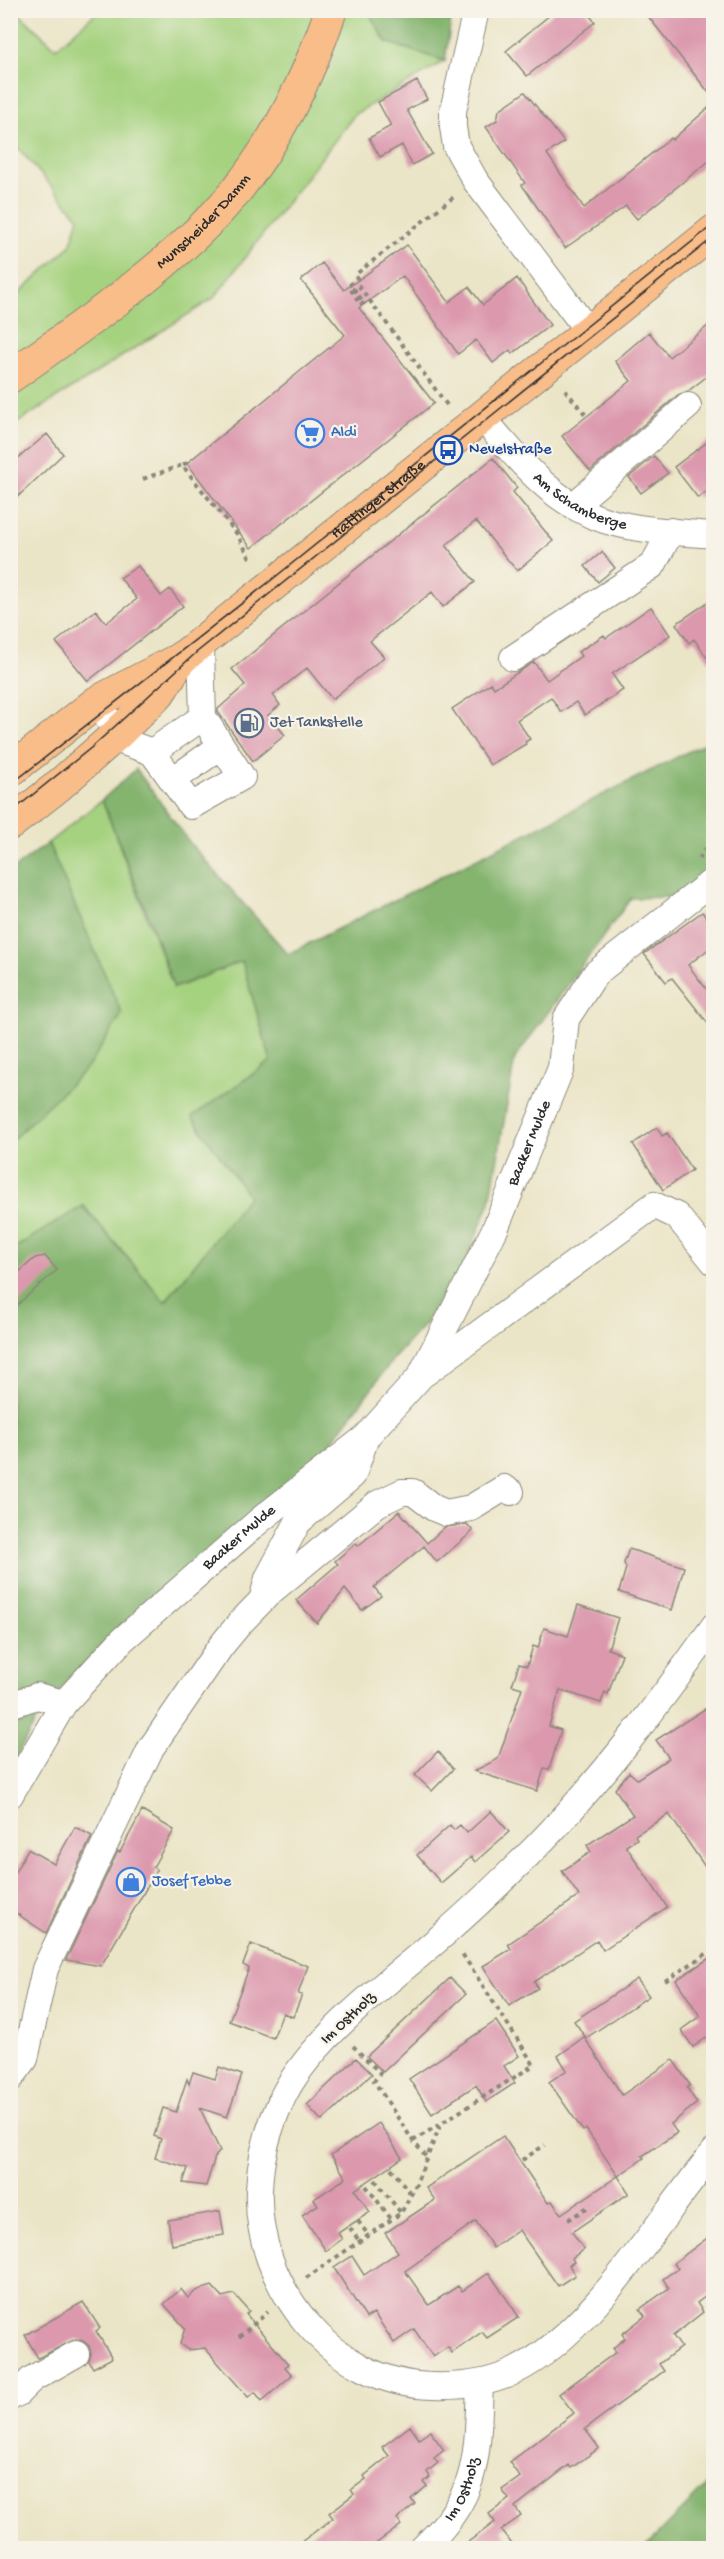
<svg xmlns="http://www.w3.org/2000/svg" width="724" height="2559" font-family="'Gochi Hand',sans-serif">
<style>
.green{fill:#a5d27f;stroke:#687e55;stroke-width:1.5}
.forest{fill:#84b46e;stroke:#58704c;stroke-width:1.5}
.building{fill:#dc99ae}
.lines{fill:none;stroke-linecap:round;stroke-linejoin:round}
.minor-casing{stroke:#8b887a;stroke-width:28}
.major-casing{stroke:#8b887a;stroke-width:34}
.path{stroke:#8b887a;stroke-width:4;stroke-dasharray:4.5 4.5;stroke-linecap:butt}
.minor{stroke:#fff;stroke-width:26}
.major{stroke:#f8bd89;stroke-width:32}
.tram{stroke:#2b2b2b;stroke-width:1.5}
.labels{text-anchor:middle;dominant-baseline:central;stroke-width:4.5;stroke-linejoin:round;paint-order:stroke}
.street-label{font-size:16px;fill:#2b2b2b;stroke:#f7f3e8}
.shop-label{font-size:16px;fill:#366cbe;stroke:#f7f3e8;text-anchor:start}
.transit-label{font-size:16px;fill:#164399;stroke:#f7f3e8;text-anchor:start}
.service-label{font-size:16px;fill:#4e5e75;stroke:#f7f3e8;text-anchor:start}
</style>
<rect width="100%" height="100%" fill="#f7f3e8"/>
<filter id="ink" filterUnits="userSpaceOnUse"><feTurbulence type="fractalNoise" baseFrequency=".0167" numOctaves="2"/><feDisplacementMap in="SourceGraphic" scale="12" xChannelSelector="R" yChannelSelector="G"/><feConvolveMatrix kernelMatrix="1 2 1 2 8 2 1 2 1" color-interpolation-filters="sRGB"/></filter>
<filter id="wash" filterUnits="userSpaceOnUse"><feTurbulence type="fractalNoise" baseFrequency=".008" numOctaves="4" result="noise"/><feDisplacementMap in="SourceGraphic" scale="24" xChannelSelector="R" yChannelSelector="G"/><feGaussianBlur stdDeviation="1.35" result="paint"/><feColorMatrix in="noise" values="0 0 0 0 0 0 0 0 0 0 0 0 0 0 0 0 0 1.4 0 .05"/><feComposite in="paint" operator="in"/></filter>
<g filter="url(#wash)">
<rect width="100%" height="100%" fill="#ebe5c8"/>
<path class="green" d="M11,11H16L56,48L98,11H368L386,42L445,61L355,114L214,298L11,427V301L70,246L79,218L11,140Z
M102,800L174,988L242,961L271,1061L192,1117L249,1196L165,1302L84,1206L11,1250V1141L122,1014L48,843Z"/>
<path class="forest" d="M368,11H452L445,61L386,42Z
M713,739V896L631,898L515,1058L490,1202L452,1294L394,1358L312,1468L46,1703L11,1766V1250L83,1206L165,1302L249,1196L192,1117L271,1061L242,961L174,988L150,920L102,800L136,769L190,843L288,954Z
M48,843L122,1014L88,1067L11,1141V871Z
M713,2479V2548H644Z"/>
<g id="blocks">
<path class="building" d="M556,10H585L595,22L527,76L506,51Z
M643,10H707L714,18V99Z
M417,81L427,99L407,110L432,154L412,165L402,145L380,157L369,138L391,126L378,102Z
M525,92L564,142L547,154L584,208L671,138L672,140L714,103V157L637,219L626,206L565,248L522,185L525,183L486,127L497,120L499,110Z
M407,245L449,302L469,287L483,305L517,278L550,325L512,354L510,350L493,363L476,340L458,354L403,276L359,308L434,403L251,548L187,463L345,335L301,280L322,263L344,290Z
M714,321V371L688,391L678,395L590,471L562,436L631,381L615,361L649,332L669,357Z
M47,434L63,454L10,504V465Z
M714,437V486L698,498L674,467Z
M654,456L668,473L641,493L629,477Z
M493,458L517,488L513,492L553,541L517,571L476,521L446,545L475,582L443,607L432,592L370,641L384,657L332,699L307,668L273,695L280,705L268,715L285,735L253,761L218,712V709L245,685L232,669Z
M602,552L615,568L598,582L585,566Z
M138,566L161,596L170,589L183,606L88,681L56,642L96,610L106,623L137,599L120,578Z
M714,598V668L694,639L689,643L676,624Z
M651,607L670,635L612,674L623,690L585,715L576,702L561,712L551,697L517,720L530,739L525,742L526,744L490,765L452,709L491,683L494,688L534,662L547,680L581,656L578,652L604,635L606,638Z
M702,912L714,927V945L688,965L714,999V1031L672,978L666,982L644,954Z
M657,1127L662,1136L667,1133L692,1170L663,1190L633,1144Z
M45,1256L57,1270L10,1311V1280L35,1258Z
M399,1511L427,1543L445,1527L467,1524L473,1531L437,1562L424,1546L374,1587L381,1596L362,1610L345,1589L317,1623L296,1600L338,1564L335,1561L356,1543L358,1546Z
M629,1549L684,1567L672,1610L619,1592L626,1568L624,1563Z
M578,1605L618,1618L608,1649L622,1654L608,1694L605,1692L601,1703L560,1690L549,1726L561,1730L549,1770L544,1769L537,1791L474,1771L498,1759L522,1688L512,1685L519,1664L527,1666L533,1646L538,1648L544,1628L568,1636Z
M714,1703V1880L669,1814L635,1835L637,1839L626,1846L667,1907L603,1950L597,1940L534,1982L538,1988L509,2006L483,1966L511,1949L508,1944L579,1896L562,1871L591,1852L587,1845L633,1815L615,1789L629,1772L637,1779L669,1758L656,1740Z
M438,1751L453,1769L432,1791L415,1775Z
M142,1811L174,1830L153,1867L157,1870L101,1966L66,1960L118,1851L120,1852Z
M491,1811L509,1832L475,1862L471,1857L441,1883L417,1855L450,1825L454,1830L460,1825L467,1833Z
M75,1827L92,1836L46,1933L10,1909V1881L28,1849L54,1864Z
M251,1944L308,1966L298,1994L302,1995L293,2017L283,2013L273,2038L229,2021L249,1968L243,1965Z
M714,1955V2036L712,2034L693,2047L681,2030L700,2016L676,1980Z
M450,1978L466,1994L383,2072L367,2056Z
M637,1979L649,1996L586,2038L574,2021Z
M496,2021L519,2056L504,2066L515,2083L486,2102L476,2085L432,2114L409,2079Z
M584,2037L622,2095L673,2060L690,2085L687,2088L697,2103L671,2124L677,2133L642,2156L644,2158L618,2176L586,2129L583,2131L549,2082L567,2070L558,2056Z
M356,2058L372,2074L322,2121L307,2105Z
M219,2067L242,2075L227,2117L200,2108L220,2151L215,2157L206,2186L183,2183L188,2168L155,2158L161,2139L154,2136L163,2108L176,2112L187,2079L189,2084L193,2072L215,2079Z
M379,2123L402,2158L355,2190L370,2212L338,2233L342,2239L326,2251L302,2215L318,2205L314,2199L346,2178L331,2155Z
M503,2136L548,2203L552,2201L561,2214L618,2176L629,2193L572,2232L584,2249L572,2258L574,2262L569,2265L575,2275L558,2286L519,2230L493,2248L476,2221L405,2271L429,2305L458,2286L462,2291L489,2273L519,2317L487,2338L482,2332L452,2353L448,2347L433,2357L414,2329L394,2343L374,2313L366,2318L334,2268L352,2256L364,2275L398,2252L385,2233L435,2200L426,2188Z
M220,2211L224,2235L172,2245L168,2220Z
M714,2233V2290L697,2303L703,2312L673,2336L681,2347L659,2364L664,2371L585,2429L599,2448L571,2468L569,2465L515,2507L521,2516L501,2530L515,2548H460L495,2522L489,2514L509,2499L502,2490L520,2477L509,2462L574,2413L559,2394L616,2352L613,2348L625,2338L622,2334L645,2316L640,2309L669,2288L663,2279L678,2268L674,2263Z
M212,2286L222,2297L234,2294L249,2311L246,2314L288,2364L285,2367L292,2375L262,2401L255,2392L248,2397L205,2348L188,2350L180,2344L185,2328L164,2304L181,2289L188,2298L196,2291Z
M83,2302L100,2328L96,2331L112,2358L93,2368L89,2361L91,2354L89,2346L83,2341L76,2339L38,2358L25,2335Z
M410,2426L419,2439L430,2431L444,2450L434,2458L438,2463L427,2472L430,2477L424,2482L427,2486L411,2499L415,2504L397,2519L401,2525L370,2548H293L333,2518L329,2513L354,2494L351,2490L366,2479L364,2476L389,2456L382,2447Z"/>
</g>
</g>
<g filter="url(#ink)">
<use href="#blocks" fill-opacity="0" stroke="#8b887a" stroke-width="1.5"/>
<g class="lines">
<g class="minor-casing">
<g id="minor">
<path d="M476,10L453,111V127L456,146L475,180L588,331"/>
<path id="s1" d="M482,417C516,457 552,503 604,520C639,531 677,532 714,535"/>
<path d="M573,506L688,406"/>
<path d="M513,658L653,565L671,531"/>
<path d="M97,702L124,742L152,752L191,806L242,777L203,717L201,648L198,644"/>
<path d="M152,752L203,717"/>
<path d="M173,780L221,746"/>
<path d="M425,1373L654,1205L677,1216L714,1262"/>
<path d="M263,1597L268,1578L298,1522L353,1475L366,1437"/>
<path d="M714,1626C660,1702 601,1781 536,1847C506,1877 475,1907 443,1935C394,1978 307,2041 281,2101C268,2129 260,2158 259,2190C255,2286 333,2384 432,2386C461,2387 489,2384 515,2371C593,2332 658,2219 714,2152"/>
<path d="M10,1705L37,1696L64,1703"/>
<path id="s2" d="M10,1795L64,1703L122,1640L260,1520L366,1437L420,1377L495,1229L561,1068L566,1019L596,973L714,880"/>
<path d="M10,2079L25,2059L45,1969L151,1748L221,1646L240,1623L270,1592L377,1504L402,1492H413L434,1508L446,1513L471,1508L504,1488L511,1492"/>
<path d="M10,2397L18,2393L32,2379L76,2354"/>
<path id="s3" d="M423,2548C480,2495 477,2456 480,2383"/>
</g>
</g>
<g class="major-casing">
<g id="major">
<path id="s4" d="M10,377C79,328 151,280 211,219C268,161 305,87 331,10"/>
<path id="s5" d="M10,771L97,702L183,657L714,231"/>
<path d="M10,824L57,787L117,734L159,693L182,657"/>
</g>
</g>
<path class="path" d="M565,390L586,415
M447,405L359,286L354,289L364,303L360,305L349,286L357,278L355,275L456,195
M187,463L182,465L237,534L250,558
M143,479L182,465
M699,859L714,837
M665,1981L714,1949
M353,2046L380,2073L374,2081L413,2141L427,2158
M413,2141L534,2065L461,1952
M522,2160L545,2145
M391,2168L410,2193
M375,2180L401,2213
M366,2186L392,2220
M568,2220L588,2207
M358,2221L369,2236
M350,2228L360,2242
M306,2278L401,2213L414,2189L440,2126
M239,2337L268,2312"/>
<use href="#minor" class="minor"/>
<use href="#major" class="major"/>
<path class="tram" d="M10,785L269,582L714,224
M10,813L92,747L197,652L714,237"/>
</g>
</g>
<defs>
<g id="supermarket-ring" transform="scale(1.5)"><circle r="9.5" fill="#f7f3e8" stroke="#3f7fe0" stroke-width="1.5"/><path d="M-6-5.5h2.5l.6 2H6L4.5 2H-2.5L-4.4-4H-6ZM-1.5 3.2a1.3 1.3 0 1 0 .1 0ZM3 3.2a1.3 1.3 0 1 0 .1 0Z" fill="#3f7fe0"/></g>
<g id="bus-ring" transform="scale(1.5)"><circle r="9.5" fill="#f7f3e8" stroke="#1a4fb4" stroke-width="1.5"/><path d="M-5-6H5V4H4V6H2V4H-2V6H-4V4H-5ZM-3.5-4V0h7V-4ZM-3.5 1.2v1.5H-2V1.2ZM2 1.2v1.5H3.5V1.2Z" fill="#1a4fb4"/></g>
<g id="fuel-ring" transform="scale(1.5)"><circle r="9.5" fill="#f7f3e8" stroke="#5c6f8a" stroke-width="1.5"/><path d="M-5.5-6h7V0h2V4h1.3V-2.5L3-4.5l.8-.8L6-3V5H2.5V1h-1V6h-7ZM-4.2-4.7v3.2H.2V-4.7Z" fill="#5c6f8a"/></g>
<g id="shop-ring" transform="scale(1.5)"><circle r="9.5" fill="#f7f3e8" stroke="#3f7fe0" stroke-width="1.5"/><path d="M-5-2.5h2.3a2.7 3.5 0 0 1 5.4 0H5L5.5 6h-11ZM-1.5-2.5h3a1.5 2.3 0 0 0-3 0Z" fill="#3f7fe0"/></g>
</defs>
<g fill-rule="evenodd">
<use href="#supermarket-ring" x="310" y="433"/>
<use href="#bus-ring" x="448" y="450"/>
<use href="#fuel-ring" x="249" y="723"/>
<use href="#shop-ring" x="131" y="1882"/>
</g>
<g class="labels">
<g class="street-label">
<text stroke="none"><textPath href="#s4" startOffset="249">Munscheider Damm</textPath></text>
<text stroke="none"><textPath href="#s1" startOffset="132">Am Schamberge</textPath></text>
<text stroke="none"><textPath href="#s5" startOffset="459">Hattinger Straße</textPath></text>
<text stroke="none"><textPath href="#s2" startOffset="849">Baaker Mulde</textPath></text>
<text stroke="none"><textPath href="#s2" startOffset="348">Baaker Mulde</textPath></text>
<text transform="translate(349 2019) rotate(-43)">Im Ostholz</text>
<text stroke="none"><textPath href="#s3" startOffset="72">Im Ostholz</textPath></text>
</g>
<g class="shop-label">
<text x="331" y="433">Aldi</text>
<text x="152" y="1882">Josef Tebbe</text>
</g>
<g class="transit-label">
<text x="469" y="450">Nevelstraße</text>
</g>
<g class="service-label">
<text x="270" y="723">Jet Tankstelle</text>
</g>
</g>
<rect width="724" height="2559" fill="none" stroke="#f7f3e8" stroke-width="36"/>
</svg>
